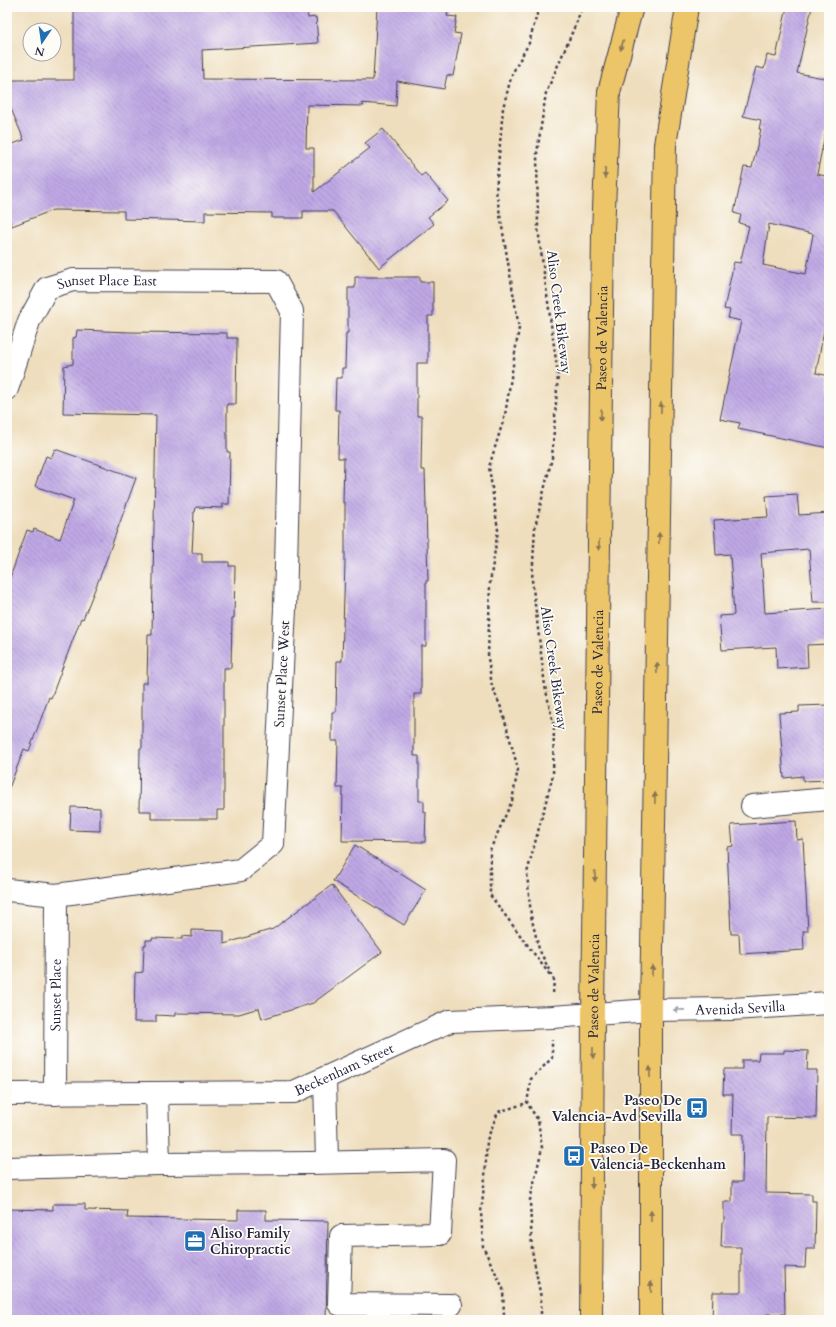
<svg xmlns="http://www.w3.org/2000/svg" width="836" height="1327" font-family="Cardo,serif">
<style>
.building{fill:url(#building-back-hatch);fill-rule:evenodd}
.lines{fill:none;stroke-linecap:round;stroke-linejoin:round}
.minor-casing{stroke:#413e4e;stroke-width:24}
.major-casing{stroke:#413e4e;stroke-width:24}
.path{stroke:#413e4e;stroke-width:2.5;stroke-dasharray:3 3;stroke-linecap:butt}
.minor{stroke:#fff;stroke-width:22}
.major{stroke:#edc569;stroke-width:22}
.oneway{fill:#887452}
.oneway2{fill:#9c9ca7}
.labels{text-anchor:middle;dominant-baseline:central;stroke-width:3.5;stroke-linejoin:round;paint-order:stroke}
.street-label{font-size:14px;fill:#22223b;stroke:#fdfcf7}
.poi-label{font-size:14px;font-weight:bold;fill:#22223b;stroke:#fdfcf7;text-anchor:start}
</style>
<defs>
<pattern id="building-back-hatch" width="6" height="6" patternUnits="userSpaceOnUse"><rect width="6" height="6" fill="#bfa8e5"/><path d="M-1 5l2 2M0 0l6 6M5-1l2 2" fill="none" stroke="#9b88bb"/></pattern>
</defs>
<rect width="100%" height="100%" fill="#fdfcf7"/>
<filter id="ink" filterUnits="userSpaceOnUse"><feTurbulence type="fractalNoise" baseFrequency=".025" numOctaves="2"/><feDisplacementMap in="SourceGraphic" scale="8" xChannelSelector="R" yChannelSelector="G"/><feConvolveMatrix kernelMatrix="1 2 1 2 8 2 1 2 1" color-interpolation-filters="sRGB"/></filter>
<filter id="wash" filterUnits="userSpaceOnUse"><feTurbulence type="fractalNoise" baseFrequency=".012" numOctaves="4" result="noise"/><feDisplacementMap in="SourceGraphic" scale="16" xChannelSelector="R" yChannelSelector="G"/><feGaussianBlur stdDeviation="0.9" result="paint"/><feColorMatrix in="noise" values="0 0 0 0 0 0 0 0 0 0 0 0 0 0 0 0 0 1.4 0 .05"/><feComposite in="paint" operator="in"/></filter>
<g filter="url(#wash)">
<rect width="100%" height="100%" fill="#efdebd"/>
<g id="blocks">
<path class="building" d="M74,7H307L308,18L316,17L318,43L202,50L203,79L373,80L377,7H449L447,16L457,17L454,33L461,34L453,76L447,75L444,89L397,81L396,106L362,103L364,106L307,105L306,148H314V192L370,148L365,143L383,129L421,176L425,173L448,201L428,217L434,224L379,268L333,211H303V218H272V213L205,212V221L124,219V211L53,210L12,226L7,212V146L24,140L7,99V80H74Z
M787,7H812L797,73L829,79V134H825L817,174L829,177V331L824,330L816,373L829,376V448L738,429L740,423L720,419L741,321L728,318L730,310L724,309L734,262L740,263L749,226L739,223L741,215L734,213L744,167L752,168L761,129H759L761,120L743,116L756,67L764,69L767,55L776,57ZM769,224L813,234L806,274L763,265Z
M355,277H420V282H433V316H428V363H417V416H422L421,470H425L428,581H426V646H421V694H414V756H419V801H424V812H426L425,842L342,841L343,788H337L338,741H332V712H336L337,661H342L345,563V503H343L344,458H338L339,410H335L336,378H342V368H345L346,333H348V288H355Z
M77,330L129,332L227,333V338H237L236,404H227V452H230L229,504H223V508L196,507L195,512H194L192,553H202V562H229V566H235L234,618H232L231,668H224V810H217V819H151V811H139L140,748H142V683H147L148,635H152L156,415L63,413L64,366L73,364V338L76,337Z
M55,449L136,478L103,569L83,619L81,618L51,698L49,697L29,751L24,749L9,788H7V586L27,530L33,532L34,529L60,539L74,500L35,486L46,456L51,458Z
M797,494L799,515L829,513V602H813L809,549L761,553L765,613L829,609V644L807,645L808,667L777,669L776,647L722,650L719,616L734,615L730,554L716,555L714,520L768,517L766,496Z
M829,705V780L803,781V776L784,778L779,713L799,712V706Z
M71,807L100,808V831L70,830Z
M796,821L797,840L803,839L808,931H803L804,950L740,954L739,934H731L727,847L733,846L731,825Z
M355,845L426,890L404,925L333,881Z
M332,885L382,952L313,1003L262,1019L259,1008L239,1014L175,1013V1016L156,1015V1022H134L135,973L143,972L144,945H146V940H152V938L182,939V936L192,937V930L224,931V944L273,929Z
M784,1050L808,1051L807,1070H817L816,1118L767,1117L766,1193L812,1194V1201H816L815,1249H806L805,1268L784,1267L785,1314H767V1320H712L713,1292H741V1247H721L722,1223H724V1202H732V1182H742L743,1134H732L733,1094H723L724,1069H742V1060H758L759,1053H784Z
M53,1204H85V1210L128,1211L127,1218L238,1220V1210H266V1220L328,1221L326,1320H7V1209L53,1210Z"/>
</g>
</g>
<g filter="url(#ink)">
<use href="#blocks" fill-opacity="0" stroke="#413e4e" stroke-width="1"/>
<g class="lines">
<g class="minor-casing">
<g id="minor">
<path id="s1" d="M7,389L29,321L47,288L73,280L276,281L292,311L285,609L273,844L241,870L56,895L7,890"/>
<path d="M752,806L829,799"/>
<path d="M325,1078L327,1162"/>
<path id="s2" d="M7,1094L294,1092L450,1021L552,1017L651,1010L732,1009L829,1003"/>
<path id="s3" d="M55,1094L56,895"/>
<path d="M157,1094L159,1164"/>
<path d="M7,1168L159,1164L310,1163L444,1160L440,1234L341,1236L339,1304L451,1305"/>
</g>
</g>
<g class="major-casing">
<g id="major">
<path id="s4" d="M591,1320L593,1014L603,232L609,92L632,7"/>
<path d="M651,1320V1010L665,145L687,7"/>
</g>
</g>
<path class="path" d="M539,7L529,43L512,74L503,108L496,191L519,328L505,415L489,467L498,530L490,583L488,658L492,686L502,710L518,769L512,801L490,850V895L550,975
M553,993L554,980L539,949L531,916L527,873L553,775L554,727L545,686L532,580L535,527L552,458L558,375L538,229L537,153L546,93L577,21L582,7
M502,1320L504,1317L503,1288L483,1247L481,1212L485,1178L487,1140L498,1112L527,1103
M541,1320V1298L532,1250L530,1200L542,1148L538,1120L527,1103L531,1079L552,1058V1040"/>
<use href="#minor" class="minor"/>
<use href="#major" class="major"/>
</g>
<defs><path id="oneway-solid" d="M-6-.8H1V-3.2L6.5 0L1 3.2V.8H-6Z"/></defs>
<g class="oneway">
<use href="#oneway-solid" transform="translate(622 45) rotate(105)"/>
<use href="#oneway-solid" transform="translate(605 173) rotate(92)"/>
<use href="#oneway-solid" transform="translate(661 408) rotate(-89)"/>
<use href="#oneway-solid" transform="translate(601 415) rotate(91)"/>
<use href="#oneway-solid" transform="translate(659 538) rotate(-89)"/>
<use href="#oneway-solid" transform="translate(599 545) rotate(91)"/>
<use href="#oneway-solid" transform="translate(657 668) rotate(-89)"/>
<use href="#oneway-solid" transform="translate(655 798) rotate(-89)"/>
<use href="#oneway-solid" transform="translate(595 876) rotate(91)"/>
<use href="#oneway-solid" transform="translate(652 971) rotate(-89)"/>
<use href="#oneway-solid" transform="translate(593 1053) rotate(90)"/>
<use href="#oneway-solid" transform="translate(650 1072) rotate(-90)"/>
<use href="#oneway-solid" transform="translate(592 1183) rotate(90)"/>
<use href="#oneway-solid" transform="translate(651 1216) rotate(-90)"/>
<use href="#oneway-solid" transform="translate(651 1287) rotate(-90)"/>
</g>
<use class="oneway2" href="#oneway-solid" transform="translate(679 1010) rotate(179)"/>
</g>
<defs>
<g id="bus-square" transform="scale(1.15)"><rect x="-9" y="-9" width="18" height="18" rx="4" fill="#1f6fb2" stroke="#fdfcf7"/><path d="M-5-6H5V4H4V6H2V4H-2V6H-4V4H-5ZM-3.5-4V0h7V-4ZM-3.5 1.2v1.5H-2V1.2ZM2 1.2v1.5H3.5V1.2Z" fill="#fff"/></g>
<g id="office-square" transform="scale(1.15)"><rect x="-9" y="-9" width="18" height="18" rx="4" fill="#1f6fb2" stroke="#fdfcf7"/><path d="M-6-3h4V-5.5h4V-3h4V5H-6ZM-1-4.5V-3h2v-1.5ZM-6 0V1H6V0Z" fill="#fff"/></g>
</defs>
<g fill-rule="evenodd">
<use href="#bus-square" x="697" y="1108"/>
<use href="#bus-square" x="574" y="1156"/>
<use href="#office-square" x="195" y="1241"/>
</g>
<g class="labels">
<g class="street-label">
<text stroke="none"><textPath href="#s1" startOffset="170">Sunset Place East</textPath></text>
<text transform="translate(559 312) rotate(83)">Aliso Creek Bikeway</text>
<text stroke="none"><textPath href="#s4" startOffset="982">Paseo de Valencia</textPath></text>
<text stroke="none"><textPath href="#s4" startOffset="658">Paseo de Valencia</textPath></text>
<text transform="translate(554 668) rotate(82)">Aliso Creek Bikeway</text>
<text transform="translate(282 674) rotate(-87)">Sunset Place West</text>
<text stroke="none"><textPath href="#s4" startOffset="334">Paseo de Valencia</textPath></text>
<text stroke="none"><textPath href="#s3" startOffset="99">Sunset Place</textPath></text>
<text stroke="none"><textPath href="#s2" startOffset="749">Avenida Sevilla</textPath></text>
<text stroke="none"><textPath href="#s2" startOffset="342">Beckenham Street</textPath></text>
</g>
<g class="poi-label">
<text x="682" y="1100" text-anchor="end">Paseo De<tspan x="682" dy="16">Valencia-Avd Sevilla</tspan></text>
<text x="590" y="1148">Paseo De<tspan x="590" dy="16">Valencia-Beckenham</tspan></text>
<text x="210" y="1233">Aliso Family<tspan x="210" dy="16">Chiropractic</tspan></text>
</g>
</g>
<rect width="836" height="1327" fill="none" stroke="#fdfcf7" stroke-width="24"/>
<g transform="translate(42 42) rotate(193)"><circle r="19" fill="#fdfcf7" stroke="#a5a5ac"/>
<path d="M0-3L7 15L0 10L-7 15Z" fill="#1f6fb2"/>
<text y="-6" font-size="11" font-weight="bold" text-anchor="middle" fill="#22223b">N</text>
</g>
</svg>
